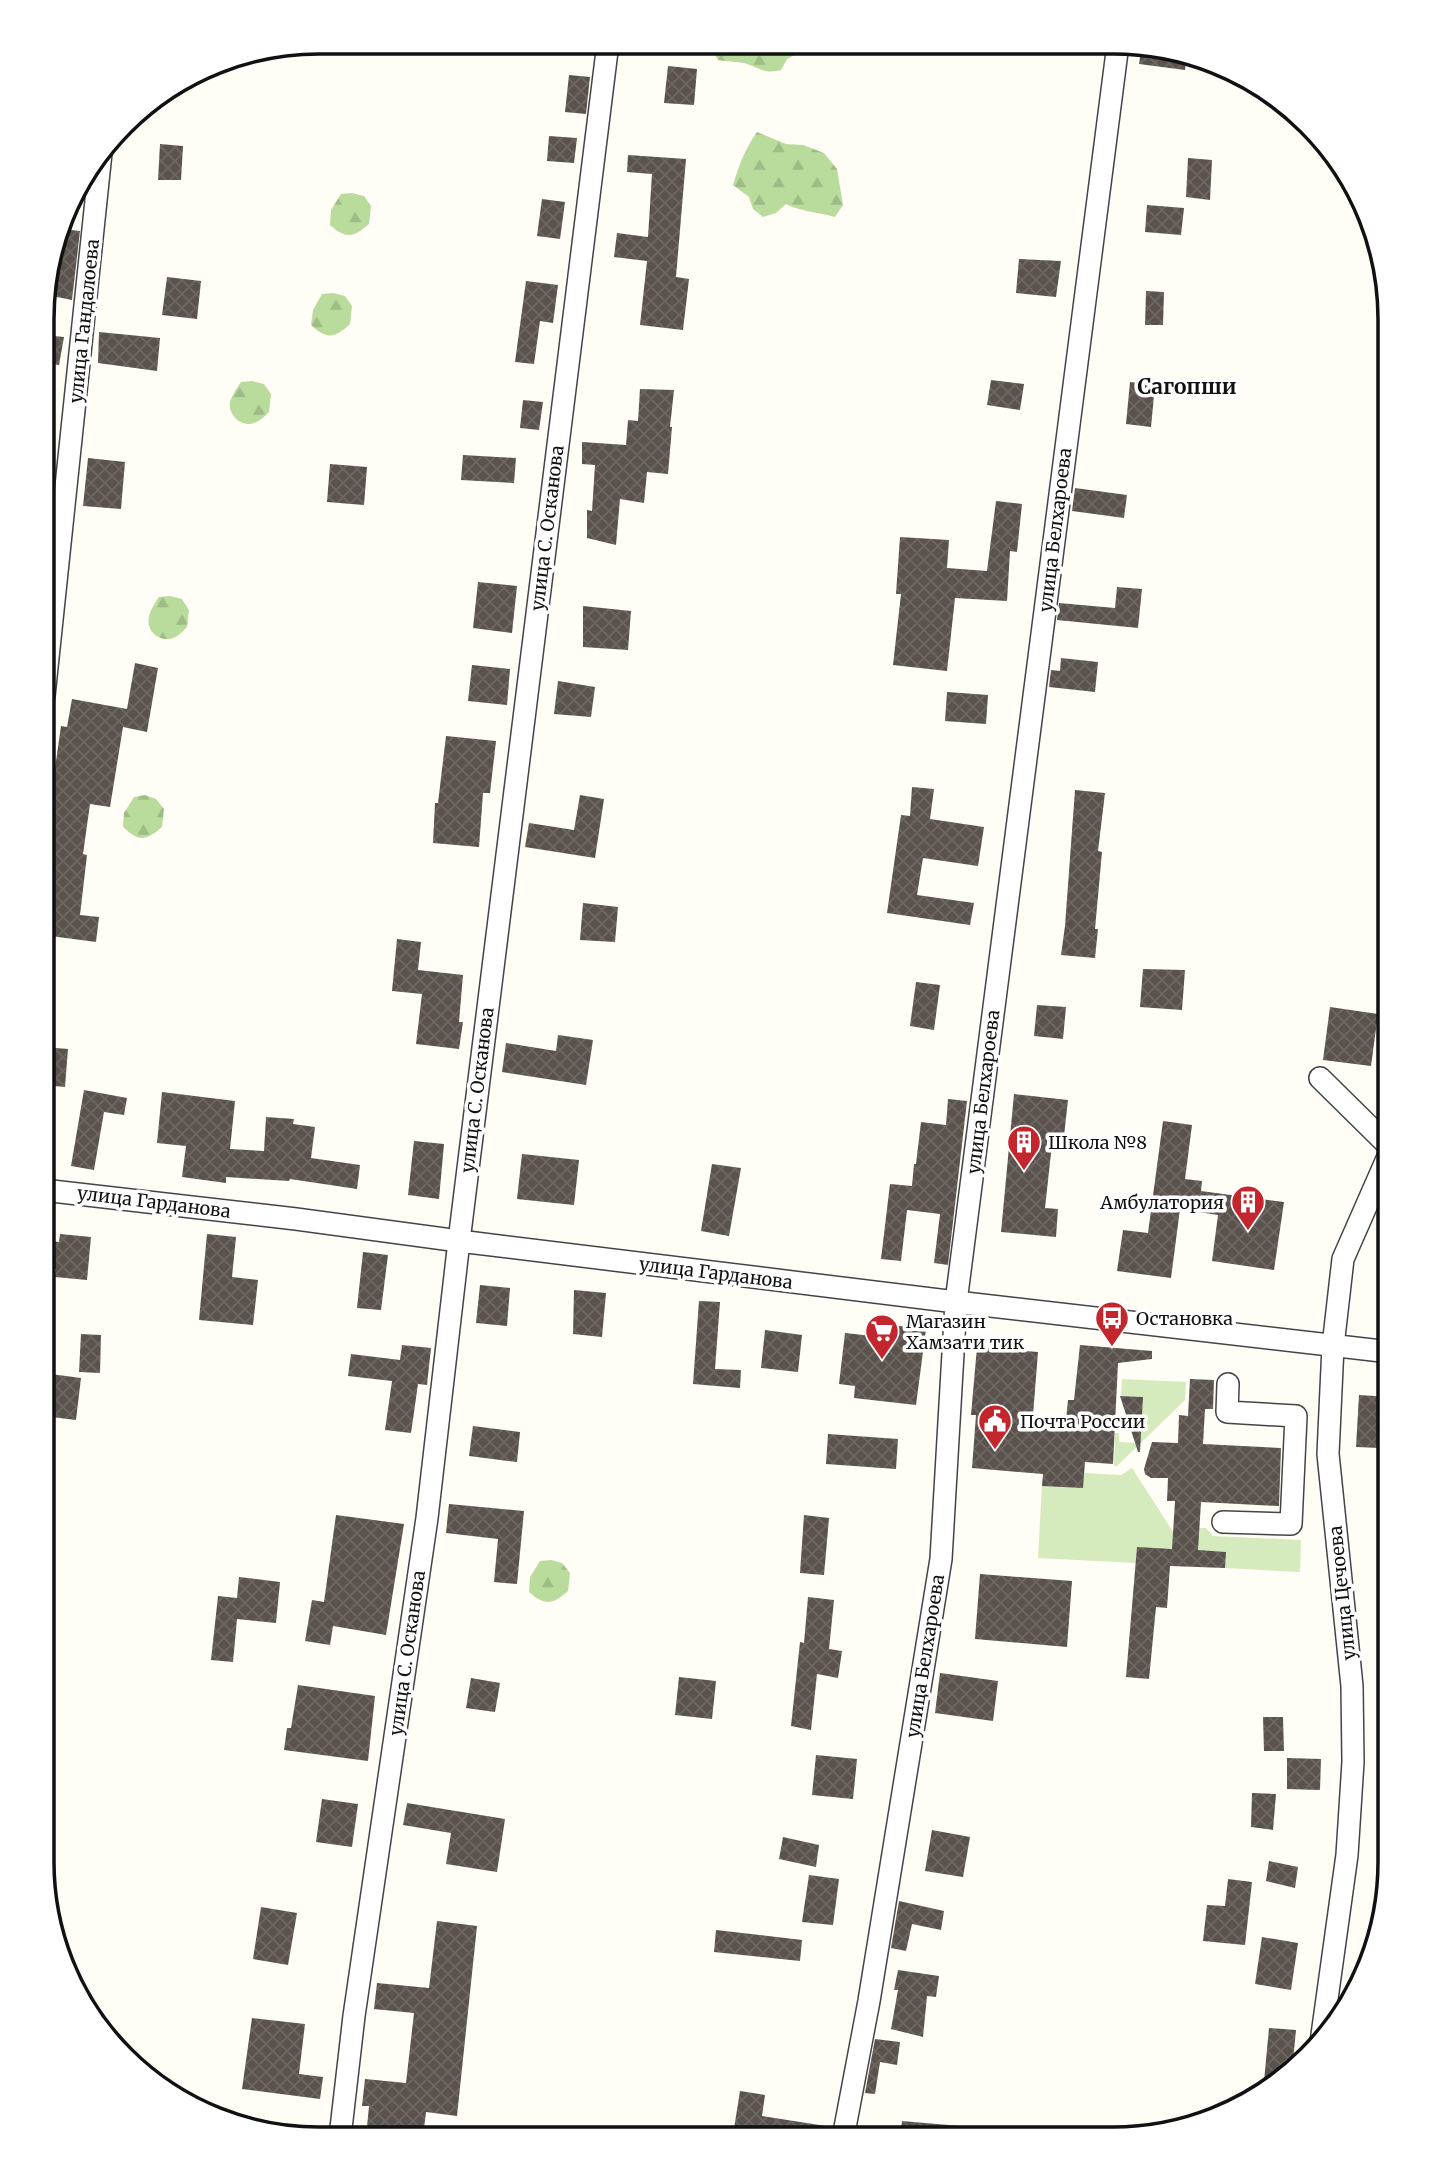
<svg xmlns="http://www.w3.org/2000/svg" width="1432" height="2181" font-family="Merriweather,serif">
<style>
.grass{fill:#d5ebbd}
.forest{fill:url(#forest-firs)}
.building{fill:url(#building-cross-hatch)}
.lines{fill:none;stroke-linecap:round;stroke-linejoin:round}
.minor-casing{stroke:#444;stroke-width:24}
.minor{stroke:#fff;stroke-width:21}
.labels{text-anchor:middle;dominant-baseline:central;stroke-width:7;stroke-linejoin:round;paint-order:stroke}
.street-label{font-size:18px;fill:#111;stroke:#fff}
.poi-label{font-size:18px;fill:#111;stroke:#fff;text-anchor:start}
.quarter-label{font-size:21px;font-weight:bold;fill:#111;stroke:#fff}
.rim{fill:none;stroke:#111;stroke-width:3.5}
</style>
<defs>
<pattern id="forest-firs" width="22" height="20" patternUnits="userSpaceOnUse" patternTransform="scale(1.75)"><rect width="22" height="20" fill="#b9dc9c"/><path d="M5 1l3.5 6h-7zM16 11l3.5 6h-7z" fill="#9ebc85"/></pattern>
<pattern id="building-cross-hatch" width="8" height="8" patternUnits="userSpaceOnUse" patternTransform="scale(1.75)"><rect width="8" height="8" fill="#5a524d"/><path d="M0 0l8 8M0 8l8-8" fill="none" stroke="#6d6662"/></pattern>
</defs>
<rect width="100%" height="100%" fill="#fffdf5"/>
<path class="grass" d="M1122,1379L1186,1382L1185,1400L1117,1466H1114L1115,1433H1119V1442L1140,1443L1143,1397L1121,1396Z
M1132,1468L1177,1538L1176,1549L1136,1563L1038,1558L1042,1486L1084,1473L1121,1475Z
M1194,1528H1206L1213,1536L1301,1540L1300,1572L1225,1568L1226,1552L1186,1550Z"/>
<path class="forest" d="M708,43H806L804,50L787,59L781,70C764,74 762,69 747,64C739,61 727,62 718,60Z
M757,132L786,144L803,145L824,153L837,169L843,205L835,217C818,212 802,212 786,204L776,213L763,217L753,209L749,197L733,185C739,165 745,149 757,132Z
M352,193L364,196L371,206L369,224C353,238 346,239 330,225L331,210L341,194Z
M333,293L345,296L352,306L350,324C335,338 327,340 311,325L313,310L322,294Z
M252,381L264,384L271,394L269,412C264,417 258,423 250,424C238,425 228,413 230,402C232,395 237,388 241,382Z
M170,596L182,599L189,610L187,627C182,632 176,639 168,639C156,640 146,629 149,617C150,610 155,603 159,597Z
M145,795L156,799L164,809L162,827C146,841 139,842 123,827L124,813L134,797Z
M551,1560L562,1563L570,1573L568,1591C552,1605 545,1606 529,1592L530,1577L540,1561Z"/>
<path class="building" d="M1142,44H1150L1187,55L1185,70L1139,64Z
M668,66L697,69L694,105L664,103Z
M569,75L590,77L586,114L565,112Z
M549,136L577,138L574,163L547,161Z
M160,144L183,146L181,180H158Z
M628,155L686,159L676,277L689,279L683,330L640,325L647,261L614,257L617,233L648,237L652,174L627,172Z
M1188,158L1212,160L1210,200L1186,197Z
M542,199L565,202L560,239L537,236Z
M1147,205L1184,208L1181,235L1145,232Z
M62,229L80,231L72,300L47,295L54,255Z
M1019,259L1061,261L1056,297L1016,293Z
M167,277L201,281L197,319L162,315Z
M526,281L558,285L553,323L540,321L534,364L515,362Z
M1146,291L1164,292L1163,325H1145Z
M99,332L160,338L157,371L98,363Z
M44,335L64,337L59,365L44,363Z
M991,380L1024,384L1020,410L987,405Z
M1130,382L1155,385L1151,427L1126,424Z
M640,389L674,390L670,427H672L668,474L647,472L644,503L620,499L616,545L587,538V510L592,511L595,465L582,464V442L626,445L628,420L638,421Z
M523,400L543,402L539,430L520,428Z
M463,455L516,458L514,483L461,480Z
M88,458L125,462L121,509L83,506Z
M330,464L367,467L364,505L327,502Z
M1075,488L1127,495L1124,518L1072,511Z
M996,501L1022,504L1017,552L1010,551L1007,601L955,598L947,671L893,665L901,594H896L900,537L949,540L947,568L987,571Z
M478,582L517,586L512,633L473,628Z
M1117,587L1142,589L1138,628L1057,620L1059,603L1115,608Z
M583,606L631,611L628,650L583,647Z
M1061,658L1098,662L1095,692L1049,687L1051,670L1060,671Z
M135,663L158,668L147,732L123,727L110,807L90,804L83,854L87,855L80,915L99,917L96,942L43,935L44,846L61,726L67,727L72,699L127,709Z
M472,665L510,669L507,705L468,701Z
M558,681L595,687L591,717L554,714Z
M947,692L988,695L986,724L945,721Z
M446,736L496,741L490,793H483L479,847L433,843L435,803H438Z
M912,787L934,789L930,819L984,827L978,866L923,858L917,895L974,903L970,925L887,913L901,815L910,816Z
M1075,790L1105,793L1098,851L1102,852L1095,929H1098L1095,958L1061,955L1065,926Z
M580,795L604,799L595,858L525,847L529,823L574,830Z
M583,903L618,907L615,942L580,940Z
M397,939L421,942L418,970L463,975L459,1022H463L459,1049L416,1044L422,994L392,991Z
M1143,969L1185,970L1182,1010L1140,1007Z
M916,982L940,985L934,1030L910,1026Z
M1037,1005L1066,1007L1063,1039L1034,1036Z
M1330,1007L1378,1014L1371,1066L1323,1060Z
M558,1035L593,1040L586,1085L502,1072L506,1043L556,1051Z
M43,1047L68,1049L65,1087L43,1085Z
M84,1090L127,1098L124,1115L104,1112L94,1170L71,1166Z
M162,1092L235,1101L230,1149L264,1151L266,1117L294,1119L293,1124L315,1127L311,1158L360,1165L357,1189L290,1179L289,1181L226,1177V1183L182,1177L186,1146L157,1143Z
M1014,1094L1068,1100L1064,1136L1053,1135L1045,1208L1058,1209L1056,1237L1001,1232Z
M948,1099L967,1101L948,1265L934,1263L940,1214L907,1210L901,1261L881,1259L890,1184L912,1186L914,1164H916L921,1122L946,1125Z
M1163,1121L1192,1125L1185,1179L1202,1181L1201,1191L1284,1202L1274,1270L1212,1261L1218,1215L1180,1209L1171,1278L1117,1271L1123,1230L1148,1233Z
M414,1141L444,1144L439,1199L408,1195Z
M522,1154L579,1160L574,1205L517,1199Z
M712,1164L741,1168L729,1236L701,1231Z
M60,1234L91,1237L87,1280L55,1277L56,1269L43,1268V1240L59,1242Z
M207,1234L236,1237L232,1277L258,1280L253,1325L199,1320Z
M363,1252L388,1255L381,1310L357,1308Z
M480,1285L510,1288L507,1326L476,1323Z
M574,1290L606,1293L602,1337L573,1334Z
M699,1301L720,1302L715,1369L741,1370L740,1388L693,1384Z
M892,1325L926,1329L916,1405L854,1398L855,1386L839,1384L845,1333L891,1338Z
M765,1330L802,1335L798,1372L761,1368Z
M81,1334L101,1335L100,1373L79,1372Z
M402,1345L431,1348L427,1385L418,1384L411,1433L385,1430L392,1381L348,1376L351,1354L400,1360Z
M1080,1345L1152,1351V1359L1118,1363L1113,1464L1085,1462L1083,1488L1042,1486L1043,1474L972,1468L976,1415H971L977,1347L1038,1352L1032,1428L1065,1430L1068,1400H1074Z
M43,1373L81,1378L76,1420L43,1416Z
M1190,1379L1214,1380L1213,1409H1205L1203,1444L1281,1448L1279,1506L1201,1502L1198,1550L1226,1552L1225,1568L1170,1566L1167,1608L1156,1607L1149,1679L1126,1677L1137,1547L1172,1549L1175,1501H1167L1168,1478H1151L1145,1474L1144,1469L1152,1442L1178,1443L1179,1415L1188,1416Z
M1359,1395L1390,1397V1418H1382L1381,1448L1356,1447Z
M1120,1396L1143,1397L1140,1452H1138Z
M473,1426L520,1432L517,1462L469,1456Z
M828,1434L898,1439L896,1469L826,1464Z
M449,1504L524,1511L517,1584L494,1582L498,1539L446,1533Z
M336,1515L404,1524L386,1635L333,1626L330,1645L305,1641L312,1600L324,1602Z
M804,1515L829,1518L824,1575L800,1573Z
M980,1574L1072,1581L1067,1647L975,1639Z
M239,1577L280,1582L276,1623L237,1619L233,1662L211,1660L218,1596L237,1598Z
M808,1597L834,1600L829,1649L842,1651L838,1678L817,1674L811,1730L791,1726L800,1642L804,1643Z
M940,1673L998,1681L993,1721L935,1713Z
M679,1677L716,1681L712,1719L675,1715Z
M471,1678L500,1683L495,1712L466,1708Z
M298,1685L375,1696L368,1761L284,1750L287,1728H291Z
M1263,1717H1283L1284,1751H1264Z
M816,1755L857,1759L853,1799L812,1795Z
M1287,1758L1321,1759L1320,1790L1287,1789Z
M1252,1793L1276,1794L1273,1830L1251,1827Z
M322,1799L358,1804L352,1847L316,1842Z
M407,1803L505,1819L497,1872L446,1864L451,1833L403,1825Z
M932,1830L970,1837L963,1877L925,1871Z
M783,1837L819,1845L816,1867L779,1859Z
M1269,1861L1298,1867L1295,1888L1266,1881Z
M809,1875L839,1879L833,1925L802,1922Z
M1228,1879L1252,1882L1245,1945L1203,1941L1207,1905L1225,1906Z
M899,1901L944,1911L941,1930L912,1924L906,1951L891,1948Z
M261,1907L297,1913L288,1965L253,1959Z
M437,1921L477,1926L457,2116L426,2112L423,2137H366L369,2106H362L365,2079L406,2083L414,2013L374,2009L377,1983L429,1988Z
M716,1930L802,1940L800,1961L714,1952Z
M1262,1937L1298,1943L1291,1990L1255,1984Z
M898,1970L939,1976L936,1997L927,1996L923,2037L891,2029L898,1990H894Z
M252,2018L305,2024L299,2074L323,2077L320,2099L242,2089Z
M1269,2028L1296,2030L1292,2071L1282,2082L1263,2092Z
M875,2039L900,2042L897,2065L880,2062L875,2094L865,2093Z
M740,2091L765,2095L762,2116L832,2127L830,2138H751L733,2135Z
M902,2121L960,2126L959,2139L900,2138Z"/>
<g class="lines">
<g class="minor-casing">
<path id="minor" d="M44,696L101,153
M1320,1078L1390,1147
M43,1190L296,1219L459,1241L956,1302L1390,1352
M1223,1522L1291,1524L1296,1416L1227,1412L1228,1384
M1321,2042L1347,1855L1353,1762L1352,1686L1328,1454L1333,1346L1343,1259L1390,1152
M340,2137L354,2016L427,1518L459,1241L608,43
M843,2138L869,2001L941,1559L956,1302L1118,44"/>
</g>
<use href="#minor" class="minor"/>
</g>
<defs>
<g id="building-pin" transform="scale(1.75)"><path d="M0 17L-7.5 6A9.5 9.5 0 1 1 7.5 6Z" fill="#c4262e" stroke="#fff"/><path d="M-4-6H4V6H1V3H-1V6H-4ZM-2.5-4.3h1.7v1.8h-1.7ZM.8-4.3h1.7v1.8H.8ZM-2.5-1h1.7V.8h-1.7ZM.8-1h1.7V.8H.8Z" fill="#fff"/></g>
<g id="bus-pin" transform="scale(1.75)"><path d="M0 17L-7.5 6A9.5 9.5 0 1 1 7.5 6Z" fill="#c4262e" stroke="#fff"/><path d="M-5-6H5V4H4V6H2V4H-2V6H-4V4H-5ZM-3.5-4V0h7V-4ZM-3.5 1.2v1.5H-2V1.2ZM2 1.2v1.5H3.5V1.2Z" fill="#fff"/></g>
<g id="supermarket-pin" transform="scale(1.75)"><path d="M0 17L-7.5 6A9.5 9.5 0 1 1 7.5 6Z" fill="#c4262e" stroke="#fff"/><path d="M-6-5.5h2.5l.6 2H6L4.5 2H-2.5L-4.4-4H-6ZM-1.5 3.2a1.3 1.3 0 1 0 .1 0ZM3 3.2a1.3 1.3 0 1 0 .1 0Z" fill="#fff"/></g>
<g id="civic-pin" transform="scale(1.75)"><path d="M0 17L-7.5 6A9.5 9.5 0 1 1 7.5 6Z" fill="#c4262e" stroke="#fff"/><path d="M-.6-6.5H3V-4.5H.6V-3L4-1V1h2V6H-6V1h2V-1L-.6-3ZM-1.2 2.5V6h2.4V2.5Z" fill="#fff"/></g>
</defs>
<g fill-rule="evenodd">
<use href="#building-pin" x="1024" y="1142"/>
<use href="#building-pin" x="1248" y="1202"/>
<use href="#bus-pin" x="1112" y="1318"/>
<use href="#supermarket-pin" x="882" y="1331"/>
<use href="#civic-pin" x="995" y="1421"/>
</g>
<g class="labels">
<g class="street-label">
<text transform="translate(84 321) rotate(-84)">улица Гандалоева</text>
<text transform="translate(547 528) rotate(-83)">улица С. Осканова</text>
<text transform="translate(1055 530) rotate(-83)">улица Белхароева</text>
<text transform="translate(477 1090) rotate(-83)">улица С. Осканова</text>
<text transform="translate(983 1092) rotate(-83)">улица Белхароева</text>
<text transform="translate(154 1202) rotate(7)">улица Гарданова</text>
<text transform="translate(716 1273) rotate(7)">улица Гарданова</text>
<text transform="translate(1342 1593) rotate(-96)">улица Цечоева</text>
<text transform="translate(407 1653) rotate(-82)">улица С. Осканова</text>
<text transform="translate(925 1656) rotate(-81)">улица Белхароева</text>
</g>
<g class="poi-label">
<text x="1048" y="1142">Школа №8</text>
<text x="1224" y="1202" text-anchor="end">Амбулатория</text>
<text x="1136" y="1318">Остановка</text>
<text x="906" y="1321">Магазин<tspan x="906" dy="21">Хамзати тик</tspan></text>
<text x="1020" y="1421">Почта России</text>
</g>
<g class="quarter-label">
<text x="1187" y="386">Сагопши</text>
</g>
</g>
<path d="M0 0H1432V2181H0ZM319 54H1113A265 265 0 0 1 1378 319V1862A265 265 0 0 1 1113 2127H319A265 265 0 0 1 54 1862V319A265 265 0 0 1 319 54Z" fill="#fff" fill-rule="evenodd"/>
<path class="rim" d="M319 54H1113A265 265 0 0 1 1378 319V1862A265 265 0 0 1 1113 2127H319A265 265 0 0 1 54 1862V319A265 265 0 0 1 319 54Z"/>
</svg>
